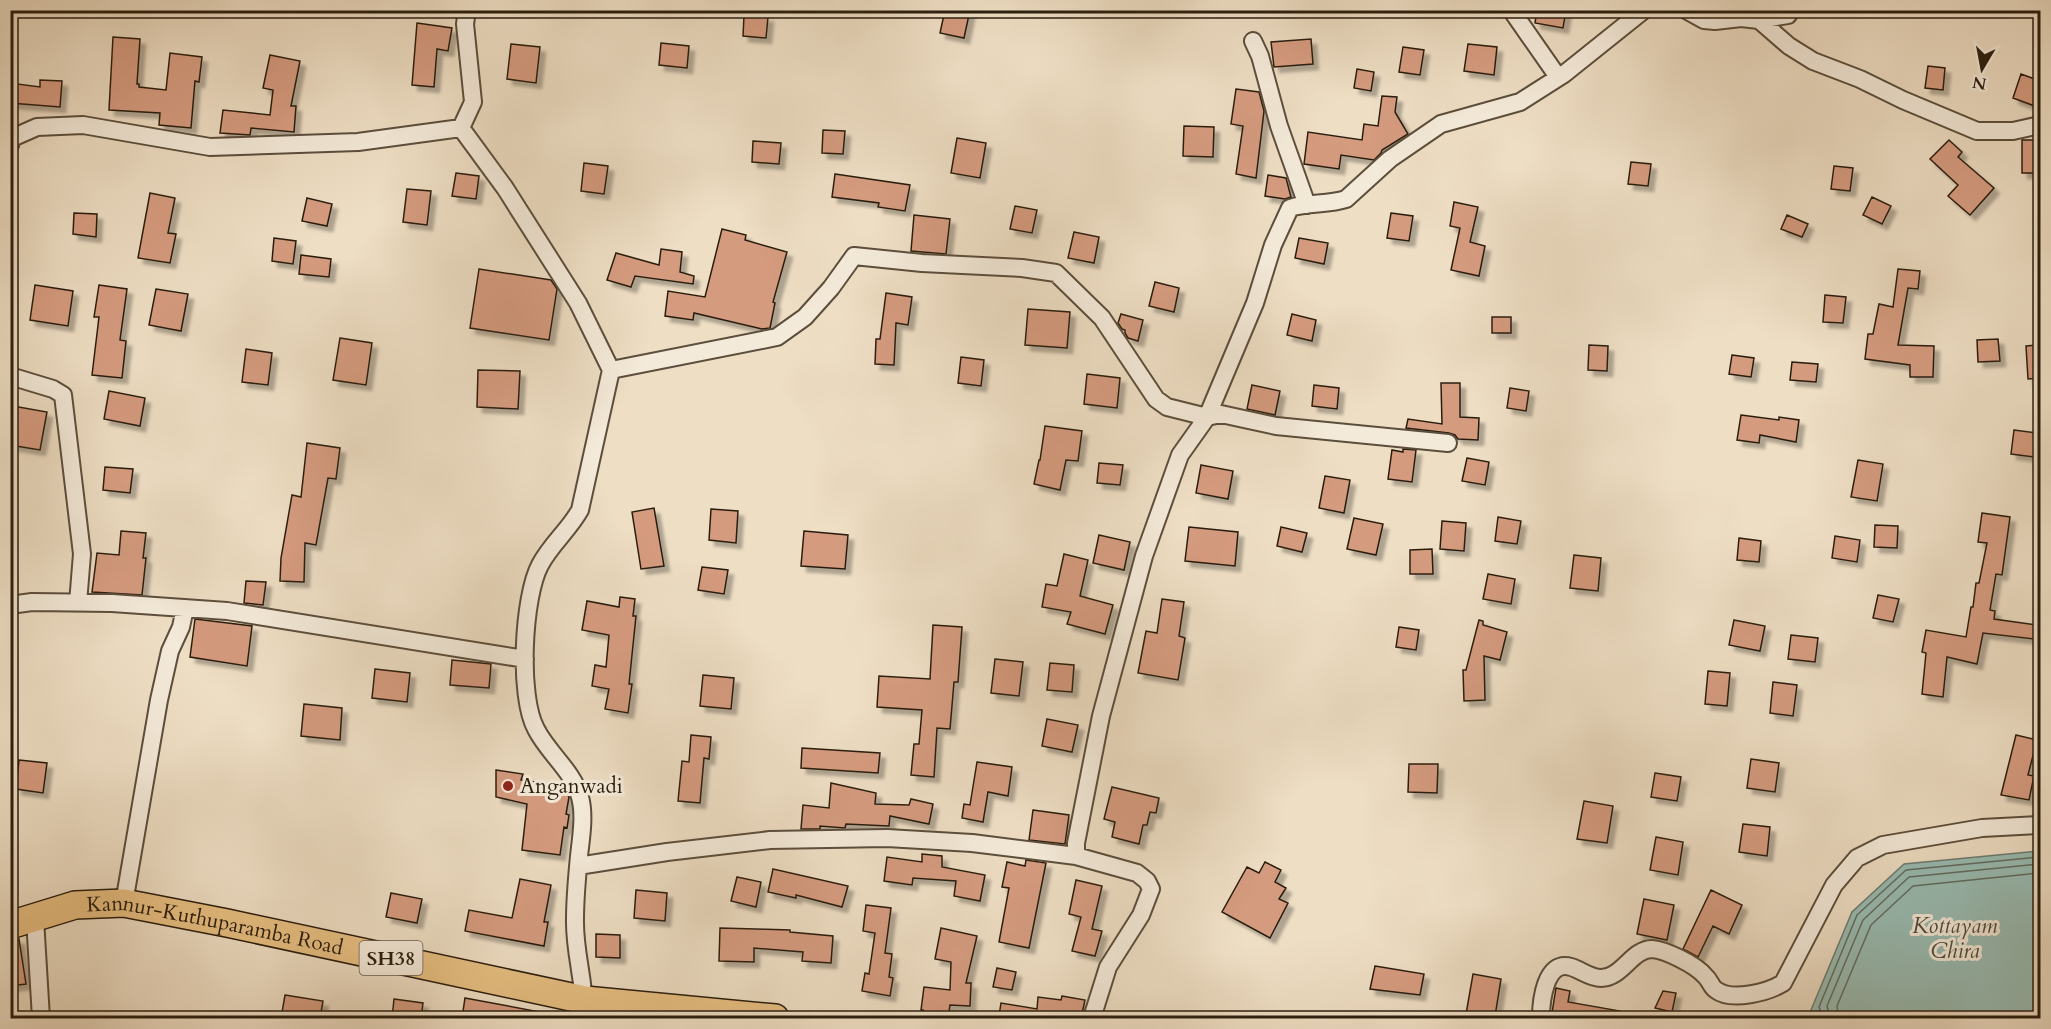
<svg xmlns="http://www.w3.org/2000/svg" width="2051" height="1029" font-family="Cardo,serif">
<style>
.water{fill:#99bcb3;stroke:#6d7d71;stroke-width:1.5}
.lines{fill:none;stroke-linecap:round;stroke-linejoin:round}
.shore{stroke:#626d61;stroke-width:1.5}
.building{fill:#d59b7f;stroke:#2b1e0f;stroke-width:1.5;filter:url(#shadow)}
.minor-casing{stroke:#5c4e3c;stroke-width:20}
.primary-casing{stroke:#2b1e0f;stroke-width:30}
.minor{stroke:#f4ead9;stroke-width:16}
.primary{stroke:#e7bf82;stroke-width:27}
.poi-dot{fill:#8f2418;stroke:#f4ead9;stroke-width:2}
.labels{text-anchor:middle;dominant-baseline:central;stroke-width:6;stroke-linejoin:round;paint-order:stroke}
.shield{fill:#f4ead9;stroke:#675b4c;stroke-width:1.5}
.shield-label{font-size:20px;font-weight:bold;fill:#2b1e0f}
.poi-label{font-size:21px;fill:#2b1e0f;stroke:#f4ead9;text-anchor:start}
.street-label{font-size:21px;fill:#2b1e0f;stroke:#f4ead9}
.water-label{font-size:22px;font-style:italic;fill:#4c4d40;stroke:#f4ead9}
</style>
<defs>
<filter id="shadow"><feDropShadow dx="5.5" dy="5.5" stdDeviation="1.5" flood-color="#0004"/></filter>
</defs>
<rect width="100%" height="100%" fill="#eedec4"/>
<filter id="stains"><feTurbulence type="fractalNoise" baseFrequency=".00333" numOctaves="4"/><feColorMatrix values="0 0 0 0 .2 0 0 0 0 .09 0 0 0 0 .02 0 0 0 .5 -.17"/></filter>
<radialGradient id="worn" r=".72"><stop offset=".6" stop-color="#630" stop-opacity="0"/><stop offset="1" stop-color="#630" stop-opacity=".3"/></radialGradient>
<path class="water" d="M2040,851V1018H1819L1811,1010L1852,912L1904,864Z"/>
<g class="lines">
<path class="shore" d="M1823,1018L1819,1007L1857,915L1906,870L2040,857
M1830,1018L1827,1006L1863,920L1909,877L2040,864
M1839,1018L1837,1006L1871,925L1913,886L2040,873"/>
</g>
<path class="building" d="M945,10H970L964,38L940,33Z
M1537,10H1566L1563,28L1535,23Z
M744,16L768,17L766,38L743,36Z
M417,23L452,28L448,51L437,49L434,87L412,85Z
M113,37L140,39L137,84H139V87L166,90L170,53L202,57L199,82L195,81L191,128L159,125L160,113L109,110Z
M1311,39L1313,64L1274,67L1271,42Z
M661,43L689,46L687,68L659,65Z
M511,44L540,47L536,83L507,79Z
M1468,44L1497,47L1494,75L1464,71Z
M1403,47L1424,50L1420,75L1399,72Z
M270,55L300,61L291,106H296L294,132L251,128L250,135L220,133L223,110L270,115L273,90L263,88Z
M1928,66L1945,68L1943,90L1925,88Z
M1357,69L1374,72L1371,91L1354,88Z
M2021,74L2040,81V108L2013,98Z
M40,80L62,81L60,107L10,103V83L40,87Z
M1236,89L1259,92L1264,111L1256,178L1236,174L1243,126L1231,124Z
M1382,96L1397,97L1395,112L1408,134L1382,150L1381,153L1374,160L1341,155L1339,169L1304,164L1308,132L1362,140L1364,124L1378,126Z
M1184,126L1214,127L1213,157L1183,156Z
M823,130L845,131L843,154L822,153Z
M957,138L986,143L980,178L951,173Z
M1949,140L1962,152L1958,157L1994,188L1970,215L1948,196L1958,185L1930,159Z
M2022,140H2040V173H2022Z
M753,141L781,143L779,164L752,162Z
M1631,162L1651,164L1648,186L1628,184Z
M584,163L608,166L604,194L581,191Z
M1834,166L1853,168L1850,191L1831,189Z
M456,173L479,176L476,199L452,196Z
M835,174L910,185L905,211L878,207L879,203L832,197Z
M1268,175L1286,178L1291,197L1285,199L1265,196Z
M407,189L431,191L427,225L403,222Z
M150,193L175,198L168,233L176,234L170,263L138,258Z
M1872,197L1891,206L1882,224L1863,215Z
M307,198L332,204L327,226L302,221Z
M1454,202L1478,207L1470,242L1485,246L1479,276L1451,270L1460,228L1450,226Z
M1015,206L1037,210L1032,233L1010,229Z
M74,213L97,214L96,237L73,234Z
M1391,213L1413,216L1409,241L1387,238Z
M914,215L950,219L946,254L911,251Z
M1787,215L1808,224L1802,237L1781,229Z
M722,229L746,235L745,240L787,252L773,302L775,303L770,328L762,329L694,313L693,320L665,316L668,291L705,297Z
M1074,232L1099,237L1094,263L1068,258Z
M274,238L296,241L293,264L272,261Z
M1299,238L1328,243L1324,264L1295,258Z
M661,249L682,252L680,272L694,276L693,284L635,276L631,287L607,280L616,253L659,265Z
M301,255L331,259L329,277L299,274Z
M479,269L551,280L557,289L549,340L470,328Z
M1898,269L1920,271L1918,289L1908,288L1898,345L1934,346L1933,377H1910V365L1865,359L1868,334H1873L1879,304L1893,307Z
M1155,282L1179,288L1174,312L1149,306Z
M35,285L73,291L68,326L30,320Z
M99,285L127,289L120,340L126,341L122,378L92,375L99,317H94Z
M156,289L188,294L181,331L149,325Z
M886,293L912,297L908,325L896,323L894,365L875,364L876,339H880Z
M1825,295L1846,297L1843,323L1823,322Z
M1028,309L1070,312L1067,348L1025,345Z
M1121,314L1143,320L1138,341L1128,338L1125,333V330L1122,329L1118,323Z
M1292,314L1316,320L1312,341L1287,335Z
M1492,317H1511V333H1492Z
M340,338L372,343L366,385L333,380Z
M1998,339L2000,361L1978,362L1977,340Z
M1589,345L1608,346L1607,371L1588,370Z
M2040,345V378L2028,379L2026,346Z
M246,349L272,353L268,385L242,382Z
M1732,355L1754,358L1751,377L1729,374Z
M961,357L984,360L981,386L958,383Z
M1792,362L1818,364L1816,382L1790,380Z
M478,370L520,371L518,409L477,407Z
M1087,374L1120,378L1117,408L1084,404Z
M1441,383H1460V417L1479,418L1478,440L1458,439L1455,435L1449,433L1406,428L1408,419L1442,424Z
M1252,385L1280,391L1275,415L1247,409Z
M1314,385L1339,388L1337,409L1312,406Z
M1510,388L1529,391L1526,411L1507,408Z
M109,391L145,398L140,426L104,419Z
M13,406L47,412L40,450L10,445V419Z
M1741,415L1779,420V417L1799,420L1796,442L1760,435L1759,443L1737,440Z
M1045,426L1082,431L1078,461L1066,460L1060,490L1034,484L1039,460H1040Z
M2014,430L2037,433L2034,457L2011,454Z
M307,443L340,448L336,479L328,478L316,545L305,543L304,582L280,581L281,558L292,495L301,497Z
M1403,449L1416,450L1412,482L1388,479L1392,450L1403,452Z
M1467,458L1489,462L1485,485L1462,481Z
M1858,460L1883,464L1877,501L1851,497Z
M1099,463L1123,465L1120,485L1097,483Z
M1201,465L1233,471L1228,499L1196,493Z
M105,467L133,469L130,493L103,490Z
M1325,476L1350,480L1344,513L1319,508Z
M654,508L664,566L641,569L632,512Z
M711,509L738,511L736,543L709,540Z
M1982,513L2010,517L2002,575L1996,574L1990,610L1995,611L1994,619L2036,625L2034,639L1983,633L1977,664L1947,657L1943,697L1922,694L1926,653L1922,652L1926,630L1966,637L1971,607H1973L1976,583H1979L1987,543L1978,542Z
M1498,517L1521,521L1517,544L1495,541Z
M1354,518L1383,524L1376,555L1347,549Z
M1442,521L1466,523L1464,551L1440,549Z
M1875,525L1898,526L1897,548L1874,547Z
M1189,527L1238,532L1235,566L1185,561Z
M1281,527L1307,533L1302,552L1277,546Z
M121,531L146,533L143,558H146L142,595L92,592L97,553L119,555Z
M804,531L848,535L845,569L801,566Z
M1099,535L1130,542L1124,570L1093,563Z
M1835,536L1860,540L1857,562L1832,558Z
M1739,538L1761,541L1759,562L1737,560Z
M1432,549L1433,574H1410V550Z
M1064,554L1088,560L1080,596L1113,605L1105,634L1067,624L1071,612L1042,607L1046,584L1057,586Z
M1574,555L1601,558L1598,591L1570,588Z
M702,567L728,570L724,594L698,590Z
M1488,574L1515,579L1511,604L1483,599Z
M246,581L266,582L263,605L244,603Z
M1878,595L1899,599L1893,622L1873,618Z
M620,597L635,599L633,616H636L629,684H632L628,713L605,709L609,689L592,686L595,665L606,667L609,635L582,630L587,601L619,607Z
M1162,599L1184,602L1179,636L1185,638L1178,680L1138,673L1146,631L1157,633Z
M195,619L252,626L247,666L190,657Z
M1479,620L1483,621V625L1507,632L1500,660L1484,656L1485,700L1464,701L1463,670H1466Z
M1734,620L1765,626L1760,651L1729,645Z
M933,625L962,627L958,682H954L950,729L937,728L934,777L911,775L914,744H919L922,710L877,707L879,676L930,679Z
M1399,627L1419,630L1416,650L1396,647Z
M1791,635L1818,638L1815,662L1788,659Z
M995,659L1023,662L1019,696L991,693Z
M452,660L491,664L489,688L450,685Z
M1050,663L1074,665L1072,692L1047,690Z
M375,669L410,673L407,702L372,698Z
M1708,671L1730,673L1727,706L1705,704Z
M703,675L734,678L731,709L700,706Z
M1773,682L1797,685L1793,716L1770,713Z
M304,704L342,708L340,740L301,736Z
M1047,719L1078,725L1072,752L1042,746Z
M691,735L711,737L709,759L704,758L700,803L678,801L682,761L689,762Z
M2016,735L2037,740L2028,775L2034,776L2029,800L2001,795Z
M802,748L880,753L878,773L801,768Z
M1751,759L1779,763L1775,792L1747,788Z
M19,760L47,763L43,793L16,789Z
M977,762L1012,767L1008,796L988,792L983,822L962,818L964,804L970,805Z
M1409,764H1438L1437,793L1408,792Z
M496,770L523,774L521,780L564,786L569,797L566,814L569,815L567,828L564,827L560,855L522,850L527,804L496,797Z
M1655,773L1681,777L1677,801L1651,797Z
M831,783L876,793L875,804L909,805L911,799L933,804L929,824L890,816L889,826L846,824L845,828L820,826V829H801L803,805L829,808Z
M1112,787L1159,798L1156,813L1150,812L1147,825H1143L1139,844L1112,837L1115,822L1104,819Z
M1584,801L1613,806L1607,843L1577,839Z
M1033,810L1069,815L1065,844L1029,840Z
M1743,824L1770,827L1767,856L1739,852Z
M1656,837L1683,842L1678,875L1650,870Z
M922,854L942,856V867L985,875L980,901L954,896L956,881L913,878L912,885L884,881L887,857L922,862Z
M1026,860L1046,863L1029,948L999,942L1009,888L1002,887L1007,862L1025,866Z
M1265,862L1281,870L1275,882L1286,888L1279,899L1288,903L1270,938L1222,912L1247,867L1259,873Z
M773,869L848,886L842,907L796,895V898L768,892Z
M737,877L761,882L756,907L731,901Z
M520,879L551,885L544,922H548L544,946L465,931L469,910L512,918Z
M1076,880L1102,886L1092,929L1102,931L1095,956L1072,951L1081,917L1069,914Z
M636,890L667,893L665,921L634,918Z
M1711,890L1742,905L1729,934L1713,926L1698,957L1683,949Z
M391,893L422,899L417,923L386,917Z
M1644,899L1674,905L1667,940L1637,934Z
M866,905L891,908L885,953L892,954L889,977L893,978L890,996L862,991L865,973L869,974L875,933L863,931Z
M720,928L790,930V932L833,936L831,963L802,961L803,952L754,948V962L719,961Z
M941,928L977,936L966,983H971L970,1006L950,1005L948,1018H922L923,1010H921L924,987L950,990L951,962L935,959Z
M596,934L620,935V958L596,957Z
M19,939L26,984L10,986V940Z
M1375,966L1424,974L1420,995L1370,989Z
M997,968L1016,972L1012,990L993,987Z
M1473,974L1501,979L1495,1016L1466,1014Z
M1556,988L1570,991L1568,1002L1620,1011L1619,1018H1580L1552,1013Z
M1663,991L1676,993L1672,1012L1655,1008Z
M285,995L323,1001L320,1018H281Z
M1062,996L1085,1000L1081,1018H1014L999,1016L1001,1003L1037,1009L1038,997L1061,1000Z
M465,998L540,1012L539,1018H462Z
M394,999L423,1003L421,1018H392Z"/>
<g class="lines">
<g class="minor-casing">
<path id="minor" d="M467,10L465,24L473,102L461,128L505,188L578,303L611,370L580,510C569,530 551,544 540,565C523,597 518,696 536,729C548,753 573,771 580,797C585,815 581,838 579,856C577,877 575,898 575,919C574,953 586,985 584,1018
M1514,10V14L1558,77
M1686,10L1704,20L1715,21L1741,18L1759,20L1788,15L1791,10
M1759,20L1789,46L1813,61L1860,79L1903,100L1977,131H2013L2040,125
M1253,41L1260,56L1279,126L1307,205
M10,145L12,138L37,127L83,125L210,147L358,142L461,128
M611,370L777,337L805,317L831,288L854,256L922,263L1022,268L1056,273L1102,318L1156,399L1167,407L1207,417L1221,414L1276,426L1448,443
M10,376L53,389L63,395L82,554L78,603
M10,605L32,602L112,603L227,611L525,659
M578,866L667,852L770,840L887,838L972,843L1076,856
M124,903L159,700L170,651L181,627L185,608
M35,919L41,1018
M1092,1018L1108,967L1141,915L1151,889L1147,881L1137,873L1076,856V843L1101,716L1144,556L1180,455L1207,417L1255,303L1273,245L1290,208C1308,202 1328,205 1346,199L1390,159L1441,124L1520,102L1564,74L1644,10
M1541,1018C1541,1002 1545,959 1571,967C1581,970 1590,978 1601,978C1622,978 1632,949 1652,949C1666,950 1696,965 1705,976C1710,980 1711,987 1716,990C1732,1002 1768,992 1783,983L1834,885L1857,858L1883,845L1982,828L2040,825"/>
</g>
<g class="primary-casing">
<g id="primary">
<path id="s1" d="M10,925L75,905L124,903L227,923L585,1000L775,1018"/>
</g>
</g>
<use href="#minor" class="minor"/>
<use href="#primary" class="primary"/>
</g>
<circle class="poi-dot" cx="508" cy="786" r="6"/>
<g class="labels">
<rect class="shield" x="359.5" y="941" width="63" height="34" rx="4.5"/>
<g class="shield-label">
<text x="391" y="958">SH38</text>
</g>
<g class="poi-label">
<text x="520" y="786">Anganwadi</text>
</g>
<g class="street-label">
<text stroke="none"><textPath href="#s1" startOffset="210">Kannur-Kuthuparamba Road</textPath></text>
</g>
<g class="water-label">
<text x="1955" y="926">Kottayam<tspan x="1955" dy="25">Chira</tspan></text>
</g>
</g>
<rect width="2051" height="1029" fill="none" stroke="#eedec4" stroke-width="36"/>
<rect x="12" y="12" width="2027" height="1005" fill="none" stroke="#2b1e0f" stroke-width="3"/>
<rect x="18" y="18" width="2015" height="993" fill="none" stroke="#2b1e0f" stroke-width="1.5"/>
<g transform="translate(1982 69) rotate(190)" stroke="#f4ead9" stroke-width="4.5" paint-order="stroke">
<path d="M0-4.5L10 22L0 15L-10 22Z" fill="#2b1e0f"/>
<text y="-9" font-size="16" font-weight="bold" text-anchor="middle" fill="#2b1e0f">N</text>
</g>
<rect width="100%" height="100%" filter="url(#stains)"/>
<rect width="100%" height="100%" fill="url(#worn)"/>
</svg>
